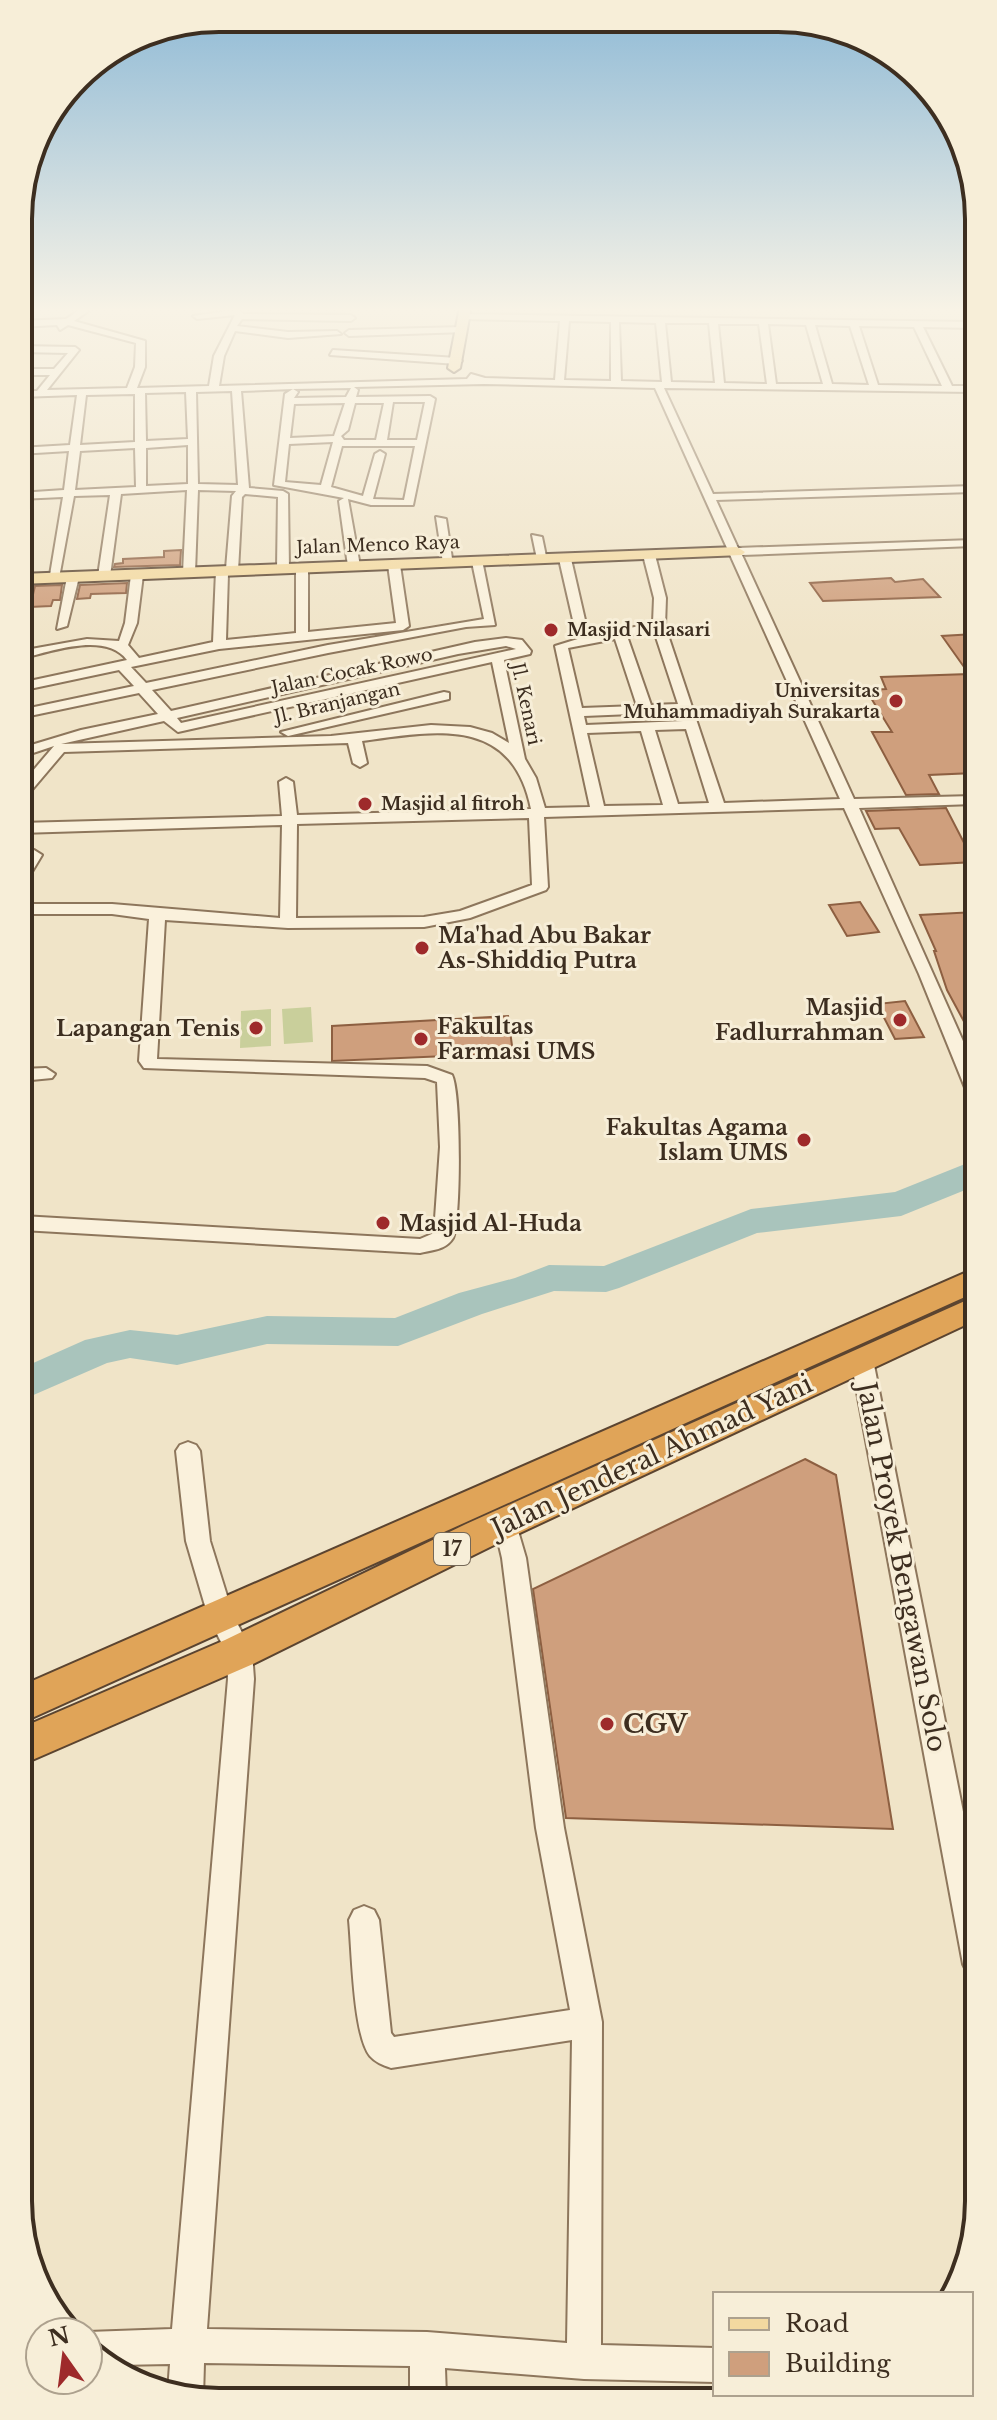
<svg xmlns="http://www.w3.org/2000/svg" width="997" height="2420" font-family="'Libre Baskerville',serif">
<style>
.green{fill:#c9cf9b}
.lines{fill:none;stroke-linecap:round;stroke-linejoin:round}
.river{fill:#a9c4bc;fill-rule:evenodd}
.building{fill:#cf9f7d;stroke:#8d5f41;stroke-width:2}
.minor-casing{stroke:#8d765c;stroke-width:4}
.major-casing{stroke:#5b4430;stroke-width:4}
.highway-casing{stroke:#5b4430;stroke-width:4}
.minor{fill:#faf1dc;fill-rule:evenodd}
.major{fill:#f3d9a0;fill-rule:evenodd}
.highway{fill:#e0a458;fill-rule:evenodd}
.poi-dot{fill:#9e2a2b;stroke:#f7eed8;stroke-width:3}
.labels{text-anchor:middle;dominant-baseline:central;stroke-width:6;stroke-linejoin:round;paint-order:stroke}
.far-street-label{font-size:18px;fill:#3d2e20;stroke:#f7eed8}
.far-poi-label{font-size:18px;font-weight:bold;fill:#3d2e20;stroke:#f7eed8;text-anchor:start}
.shield{fill:#f7eed8;stroke:#756857;stroke-width:2}
.shield-label{font-size:20px;font-weight:bold;fill:#3d2e20}
.poi-label{font-size:22px;font-weight:bold;fill:#3d2e20;stroke:#f7eed8;text-anchor:start}
.near-street-label{font-size:26px;fill:#3d2e20;stroke:#f7eed8}
.near-poi-label{font-size:26px;font-weight:bold;fill:#3d2e20;stroke:#f7eed8;text-anchor:start}
.rim{fill:none;stroke:#3d2e20;stroke-width:4}
</style>
<rect width="100%" height="100%" fill="#f0e4c8"/>
<path class="green" d="M311,1007L313,1042L284,1044L282,1009Z
M271,1009V1046L240,1048L241,1011Z"/>
<g class="lines">
<path class="river" d="M975,1160V1186L901,1216L757,1233L619,1288L606,1292L554,1291L482,1314L398,1346L267,1344L177,1365L130,1358L107,1363L22,1400V1368L85,1340L130,1330L177,1335L267,1316L395,1318L459,1293L515,1278L549,1265L604,1266L751,1209L895,1192Z"/>
</g>
<path class="building" d="M181,550L180,565L114,567L115,564L123,563V559L164,557V551Z
M891,578L895,582L923,579L940,597L823,601L810,583Z
M127,583L126,593L91,594L90,598L77,599L80,585Z
M62,585L60,600H53L51,606L30,607L35,586Z
M974,634V773L929,775L939,794L906,795L872,732H892L866,690L886,689L881,677L969,674L942,636Z
M946,808L974,862L920,865L899,828L875,829L866,811Z
M860,902L879,932L847,936L829,905Z
M975,912V1042L947,990L934,951H936L920,915Z
M905,1001L924,1037L895,1039L877,1004Z
M508,1016L513,1053L332,1061V1026Z
M805,1459L836,1475L893,1829L566,1818L533,1589Z"/>
<g class="lines">
<g class="minor-casing">
<path id="minor" d="M84,307H94L74,321L145,341V367L137,388L209,386L214,356L235,315L197,319L193,316L240,309L243,314L351,315L355,318L351,321L242,319L237,326L288,332L337,331L341,334L288,338L235,331L224,356L219,386L467,379L471,374L485,378L555,380L560,321L461,319L464,314L973,322V328L923,327L952,386H973V392L664,388L713,494L973,486V492L716,500L738,548L973,540V546L742,555L854,799L974,796V804L859,808L975,1068V1096L966,1090L919,974L844,808L544,817L548,887L546,890L470,918L424,927L288,928L165,920L157,1059L427,1066L452,1075C461,1093 461,1220 453,1238C446,1250 432,1250 420,1253L22,1230V1216L420,1239L434,1233L440,1147L437,1082L425,1078L144,1068L139,1061L149,919L112,914H21V904H112L280,918L282,825L20,833V823L282,816L279,782L286,778L293,782L297,815L531,809C512,715 435,731 362,741L367,763L360,767L353,763L348,743L64,752L25,798L20,799V786L54,746L33,753L26,749L28,746L81,730L158,714L139,693L20,718V710L134,686L119,670L20,691V683L127,660C105,631 50,652 20,659V651L87,639L119,641L125,623L131,575L137,571L143,575L137,623L128,645L139,658L213,642L216,571L226,569L232,496L236,491L198,490L195,573L189,577L183,573L187,490L121,494L110,576L104,580L98,576L110,495L74,496L59,578L49,581L63,497L19,499V493L64,490L69,451L19,454V448L70,445L77,395L19,397V391H37L50,375H19V369H54L68,353L19,352V346L75,347L79,350L47,390L127,388L135,367L136,343L68,325L60,330L57,325L19,327V321L66,319ZM569,321L611,322V381L564,380ZM619,322L656,323L662,382L621,381ZM665,323H709L715,383L671,382ZM718,324H759L767,384L724,383ZM768,324L806,325L823,384H776ZM815,325L850,326L869,385L832,384ZM859,326L914,327L942,386L878,385ZM484,384L655,388L840,799L724,803L665,626L666,598L655,555L649,552L643,555L654,598L653,623L593,636L585,620L571,559L565,555L559,559L573,620L581,638L555,646L590,807L545,808L536,778L525,759L504,660L530,654L531,651L522,640L506,638L475,642L171,711L152,690L328,653L466,627L495,625L482,560L472,562L484,619L328,645L146,683L131,667L219,649L403,630L409,626L400,565L394,561L388,565L396,623L308,632V568L302,564L296,568V633L226,640L228,574L238,571L242,497L245,494L278,497L277,569L283,573L289,569L288,494L283,491L249,488L241,391L293,389L285,394L274,485L344,498L339,501L348,566L354,570L360,566L348,499L371,505H413L435,399L430,396L356,397L358,390L354,387ZM351,388L346,397L294,398L298,392L293,389ZM232,391L238,485L198,484L196,392ZM186,392L188,439L146,441L145,393ZM135,394V442L80,445L86,395ZM393,402H425L417,440H387ZM345,403L334,436L290,438L294,404ZM355,403H384L376,440H344L341,436L348,430ZM333,442L321,485L285,482L289,444ZM188,445V484L146,486V448ZM342,446H415L404,500L373,499L385,454L380,451L375,454L363,496L331,487ZM135,448L136,487L75,490L80,451ZM654,631L678,704L651,705L627,636ZM615,639L637,706L582,708L568,648ZM506,646L516,649L181,723L177,718L458,654ZM492,662L509,743L492,733L470,727L431,725L331,736L61,744L164,721L178,732ZM680,712L683,721L586,725L584,716ZM686,729L709,803L678,804L655,730ZM641,731L663,805L604,806L587,733ZM529,818L532,885L460,911L424,917L296,918L297,824Z
M462,327L465,332L349,336L345,333L349,330Z
M333,350L457,358L462,361L457,364L330,355Z
M436,517L446,519L453,565L443,563Z
M532,535L542,537L547,561L537,559Z
M73,573L79,577L67,626L57,629L67,577Z
M444,692L449,693V699L288,736L281,732Z
M34,850L42,855L27,880L21,882L20,865L29,852Z
M46,1068L55,1074L52,1078L21,1081V1069Z
M862,1352L870,1354L873,1360L978,1887V1979L968,1974L963,1964L851,1360L854,1354Z
M188,1442L196,1445L200,1451L210,1541L233,1615L252,1652L254,1679L207,2329L427,2332L567,2343L572,2040L391,2068C383,2065 375,2062 370,2056C353,2035 352,1950 349,1920L354,1910L364,1906L374,1910L379,1920L391,2033L394,2037L570,2010L536,1828L502,1558L494,1524L498,1517L506,1514L514,1517L526,1558L564,1828L602,2022L601,2345L715,2348V2382L584,2379L445,2368L446,2397H410V2366L204,2363L203,2398H180L168,2392L170,2364L118,2365L88,2349V2332L172,2329L228,1679L226,1652L208,1616L186,1541L176,1451L180,1445Z"/>
</g>
<g class="major-casing">
<path id="major" d="M460,307H471L460,368L454,372L448,368Z
M737,547L745,552L742,555L20,584V574Z"/>
</g>
<g class="highway-casing">
<path id="highway" d="M976,1268V1292L23,1722V1685Z
M976,1296V1320L492,1546L253,1664L23,1764V1727L225,1640L466,1524Z"/>
</g>
<use href="#minor" class="minor"/>
<use href="#major" class="major"/>
<use href="#highway" class="highway"/>
</g>
<linearGradient id="sky" x2="0" y2="1"><stop stop-color="#8fbad6"/><stop offset="0.48" stop-color="#f8f3e6"/><stop offset="1" stop-color="#f8f3e6" stop-opacity="0"/></linearGradient>
<rect width="997" height="646" fill="url(#sky)"/>
<g class="poi-dot">
<circle cx="551" cy="630" r="8"/>
<circle cx="896" cy="701" r="8"/>
<circle cx="365" cy="804" r="8"/>
<circle cx="422" cy="948" r="8"/>
<circle cx="900" cy="1020" r="8"/>
<circle cx="256" cy="1028" r="8"/>
<circle cx="421" cy="1039" r="8"/>
<circle cx="804" cy="1140" r="8"/>
<circle cx="383" cy="1223" r="8"/>
<circle cx="607" cy="1724" r="8"/>
</g>
<g class="labels">
<g class="far-street-label">
<text transform="translate(378 545) rotate(-2)">Jalan Menco Raya</text>
<text transform="translate(352 671) rotate(-12)">Jalan Cocak Rowo</text>
<text transform="translate(337 703) rotate(-13)">Jl. Branjangan</text>
<text transform="translate(526 704) rotate(78)">Jl. Kenari</text>
</g>
<g class="far-poi-label">
<text x="567" y="630">Masjid Nilasari</text>
<text x="880" y="691" text-anchor="end">Universitas<tspan x="880" dy="21">Muhammadiyah Surakarta</tspan></text>
<text x="381" y="804">Masjid al fitroh</text>
</g>
<rect class="shield" x="434" y="1533" width="36" height="32" rx="6"/>
<g class="shield-label">
<text x="452" y="1549">17</text>
</g>
<g class="poi-label">
<text x="438" y="935">Ma'had Abu Bakar<tspan x="438" dy="25">As-Shiddiq Putra</tspan></text>
<text x="884" y="1007" text-anchor="end">Masjid<tspan x="884" dy="25">Fadlurrahman</tspan></text>
<text x="437" y="1026">Fakultas<tspan x="437" dy="25">Farmasi UMS</tspan></text>
<text x="240" y="1028" text-anchor="end">Lapangan Tenis</text>
<text x="788" y="1127" text-anchor="end">Fakultas Agama<tspan x="788" dy="25">Islam UMS</tspan></text>
<text x="399" y="1223">Masjid Al-Huda</text>
</g>
<g class="near-street-label">
<text transform="translate(652 1456) rotate(-25)">Jalan Jenderal Ahmad Yani</text>
<text transform="translate(902 1567) rotate(79)">Jalan Proyek Bengawan Solo</text>
</g>
<g class="near-poi-label">
<text x="623" y="1724">CGV</text>
</g>
</g>
<path d="M0 0H997V2420H0ZM219 32H778A187 187 0 0 1 965 219V2201A187 187 0 0 1 778 2388H219A187 187 0 0 1 32 2201V219A187 187 0 0 1 219 32Z" fill="#f7eed8" fill-rule="evenodd"/>
<path class="rim" d="M219 32H778A187 187 0 0 1 965 219V2201A187 187 0 0 1 778 2388H219A187 187 0 0 1 32 2201V219A187 187 0 0 1 219 32Z"/>
<rect x="713" y="2292" width="260" height="104" fill="#f7eed8" stroke="#ada18e" stroke-width="2"/>
<rect x="729" y="2318" width="40" height="12" fill="#f3d9a0" stroke="#ada18e" stroke-width="2"/>
<text x="785" y="2332" font-size="24" fill="#3d2e20">Road</text>
<rect x="729" y="2352" width="40" height="24" fill="#cf9f7d" stroke="#ada18e" stroke-width="2"/>
<text x="785" y="2372" font-size="24" fill="#3d2e20">Building</text>
<g transform="translate(64 2356) rotate(346)"><circle r="38" fill="#f7eed8" stroke="#ada18e" stroke-width="2"/>
<path d="M0-6L14 30L0 20L-14 30Z" fill="#9e2a2b"/>
<text y="-12" font-size="22" font-weight="bold" text-anchor="middle" fill="#3d2e20">N</text>
</g>
</svg>
